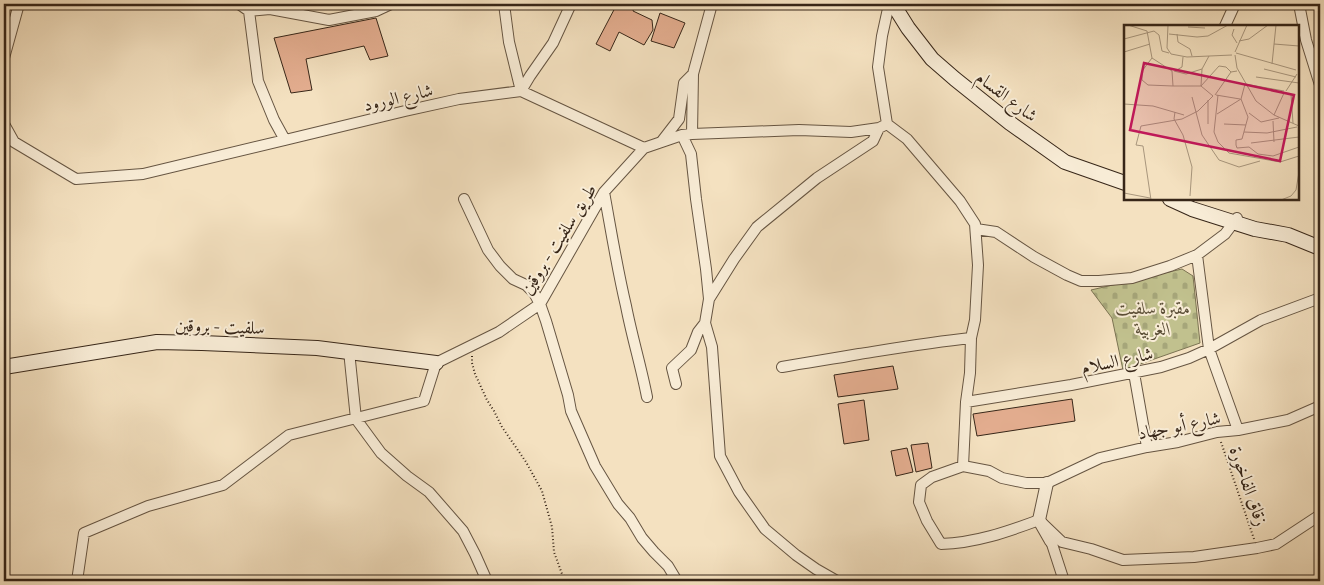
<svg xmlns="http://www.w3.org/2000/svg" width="1324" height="585" font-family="'Gentium Book Plus',Amiri,serif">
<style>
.cemetery{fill:url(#cemetery-stones);stroke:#7c7453}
.building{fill:#e3ad8f;stroke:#372618}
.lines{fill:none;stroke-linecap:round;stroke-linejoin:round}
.minor-casing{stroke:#665542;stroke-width:12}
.tertiary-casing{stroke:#665542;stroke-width:14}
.secondary-casing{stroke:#372618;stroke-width:16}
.path{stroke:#372618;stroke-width:2;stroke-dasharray:1 2.5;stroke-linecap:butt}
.minor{stroke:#f8ecd6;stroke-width:10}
.tertiary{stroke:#f8ecd6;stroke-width:12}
.secondary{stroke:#f8ecd6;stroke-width:14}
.labels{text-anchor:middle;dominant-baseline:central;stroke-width:4;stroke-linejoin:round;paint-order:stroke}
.street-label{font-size:18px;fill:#372618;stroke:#f8ecd6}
.park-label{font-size:18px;font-style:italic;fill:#5a4d36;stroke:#f8ecd6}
.inset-road{fill:none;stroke:#a8967d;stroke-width:1}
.view{fill:#c2185b;fill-opacity:0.15;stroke:#c2185b;stroke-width:2.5}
.inset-edge{fill:none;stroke:#372618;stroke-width:2.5}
</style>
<defs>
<pattern id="cemetery-stones" width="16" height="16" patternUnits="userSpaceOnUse" patternTransform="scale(1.25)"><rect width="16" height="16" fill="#c1c18e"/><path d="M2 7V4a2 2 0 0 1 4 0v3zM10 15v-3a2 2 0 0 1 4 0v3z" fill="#a6a67a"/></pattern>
</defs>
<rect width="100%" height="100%" fill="#f4e1c0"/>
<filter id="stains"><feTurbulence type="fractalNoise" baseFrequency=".004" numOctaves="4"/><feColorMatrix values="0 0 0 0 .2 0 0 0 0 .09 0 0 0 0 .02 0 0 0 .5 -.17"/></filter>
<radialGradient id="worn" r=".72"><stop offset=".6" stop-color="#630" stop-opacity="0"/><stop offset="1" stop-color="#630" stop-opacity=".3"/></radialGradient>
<path class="cemetery" d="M1182,269L1193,276L1200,343L1123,370L1112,318L1091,290Z"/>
<path class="building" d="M617,4H635L633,11L652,20L653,30L644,45L619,32L610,51L596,44Z
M660,13L685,23L674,48L651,41Z
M376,18L388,56L370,60L364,46L306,59L312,90L291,93L274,38Z
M893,366L898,389L838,397L834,375Z
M1072,399L1075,421L977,436L973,414Z
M864,400L869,440L844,444L838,404Z
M928,443L932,468L916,472L911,445Z
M907,448L913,472L896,476L891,451Z"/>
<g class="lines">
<g class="minor-casing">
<path id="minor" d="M239,4L249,11L270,9L273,6
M504,4L509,42L521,91
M889,4L882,36L878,67L887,124L907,139L960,201L975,224L978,265L975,320L971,338L970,373L966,402L963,466
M1299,4L1306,40L1320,85
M270,9L329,20L376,11L391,4
M249,11L258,81L274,120L285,140L405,111L459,99L521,91L644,148
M1225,26L1235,4
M4,58L19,4
M521,91L530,76L553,43L571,4
M4,124L14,142L76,179L143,174L285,140
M692,134L693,74L712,4
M682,135L691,154L696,199L706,269L709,299L705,323L712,347L720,456L739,492L765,529L796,555L816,569L837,581
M662,141L679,119L684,83L693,74
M644,148L682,135L692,134L799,130L851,132L879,128
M604,192C611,230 617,268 626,306C632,337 641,366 647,397
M464,199L488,250L500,266L513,279L526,285L534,293L540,304L546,321L568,395L571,411L595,466L618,504L630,518L642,538L654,552L668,566L677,581
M976,229L996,232L1034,257L1067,275L1081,281H1099L1132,278L1170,266L1197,255L1225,234L1237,218
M1197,255L1209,349L1238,430
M709,299L734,259L757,227L817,178L873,141L879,128L887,124
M349,351L356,419L381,453L407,476L429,492L463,531L475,554L487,581
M782,367C808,362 833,359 859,354C897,348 933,342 971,338
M1134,373L1147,447
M676,384L672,368L691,350L698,332L705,323
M966,402L1071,385L1161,367L1189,358L1209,349L1261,320L1320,298
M1320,406L1288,420L1238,430L1217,432L1178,442L1147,447L1100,458L1047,483H1026L1002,478L989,471L963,466L932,477L921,485L919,502L927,521L941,544C975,543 1007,532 1039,520L1062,542L1091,549L1123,560L1194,557L1257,548L1276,544L1320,515
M1051,541L1064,581
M77,581L84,533L148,506L223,485L289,435L424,401L436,363L499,332L540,304L604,192L644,148"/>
</g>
<g class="tertiary-casing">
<path id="tertiary" d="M1047,483L1039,520L1051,541"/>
</g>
<g class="secondary-casing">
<path id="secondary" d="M893,4L908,28L932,59L955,79L1010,123L1065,162L1125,183
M1170,199L1192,209L1255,229L1288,235L1320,248
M4,367L157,342L202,343L317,348L436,363"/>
</g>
<path class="path" d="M472,356V363L475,374L487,400L494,411L502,427L526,462L542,491L552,527L554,552L562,574L570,581
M1221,442L1254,539"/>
<use href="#minor" class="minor"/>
<use href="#tertiary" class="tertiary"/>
<use href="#secondary" class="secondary"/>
</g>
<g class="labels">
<g class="street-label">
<text transform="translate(1007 96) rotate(37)">شارع القسام</text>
<text transform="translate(398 97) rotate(-13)">شارع الورود</text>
<text transform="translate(558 239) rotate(-58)">طريق سلفيت - بروقين</text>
<text transform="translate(220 326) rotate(2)">سلفيت - بروقين</text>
<text transform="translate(1117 360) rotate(-12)">شارع السلام</text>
<text transform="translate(1179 425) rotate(-11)">شارع أبو جهاد</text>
<text transform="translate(1249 486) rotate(71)">زقاق الفاخورة</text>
</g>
<g class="park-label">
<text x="1153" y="307">مقبرة سلفيت<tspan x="1153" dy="21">الغربية</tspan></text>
</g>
</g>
<g transform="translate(1124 25)">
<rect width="175" height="175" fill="#f4e1c0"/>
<path class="inset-road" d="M4,0L23,6L28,33L48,46M44,0L43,23L47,29L63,32L108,30M64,2L81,3M110,4L108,10L113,18M45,9L73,12L84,11L104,0M53,9L54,17L66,24L68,31M0,14L30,6L35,10L38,26L45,28M115,16L125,14L144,0M150,19L175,21M0,27L26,19M111,27L123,0M112,28L172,45M111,30L113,43L132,76L150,90L175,101M28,33L18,46V55L24,60L49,61M148,39L152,0M140,44L172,52M48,46L49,61H77L89,71M50,46L62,49L78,44M51,46L58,42L59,32M132,52L175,58M77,61L95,41L102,42L107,47M77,61L78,44L85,31M160,66L121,59L117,74L124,92L118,114L112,115V120L113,123L125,122L134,129L149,131L175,122M162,66L173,49M167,69L169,98M91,70L107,47L113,46M92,70L116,74M94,70L90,107L94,117L105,128L156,137L175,131M68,72L78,110L95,135L115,142L136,136M0,79L29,81L60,90M51,87L50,94L59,110L68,142L66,171M125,88L137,97L155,93M93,89L117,74M150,90L160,68M149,96L150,117M84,99V75M100,99L122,100M120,107L143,108L173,102M127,118L175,112M0,168L26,173M27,175L19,121L12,120L17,101L58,94L74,86L89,71M157,175L167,171L172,165L175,147"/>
<path class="view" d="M20,38L170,70L156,136L6,105Z"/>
<rect width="175" height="175" class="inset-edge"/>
</g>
<rect width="1324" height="585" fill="none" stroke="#f4e1c0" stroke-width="20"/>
<rect x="5" y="5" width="1314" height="575" fill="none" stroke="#372618" stroke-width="2.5"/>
<rect x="10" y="10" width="1304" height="565" fill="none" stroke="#372618"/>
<rect width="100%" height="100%" filter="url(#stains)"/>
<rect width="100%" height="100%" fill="url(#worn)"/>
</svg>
